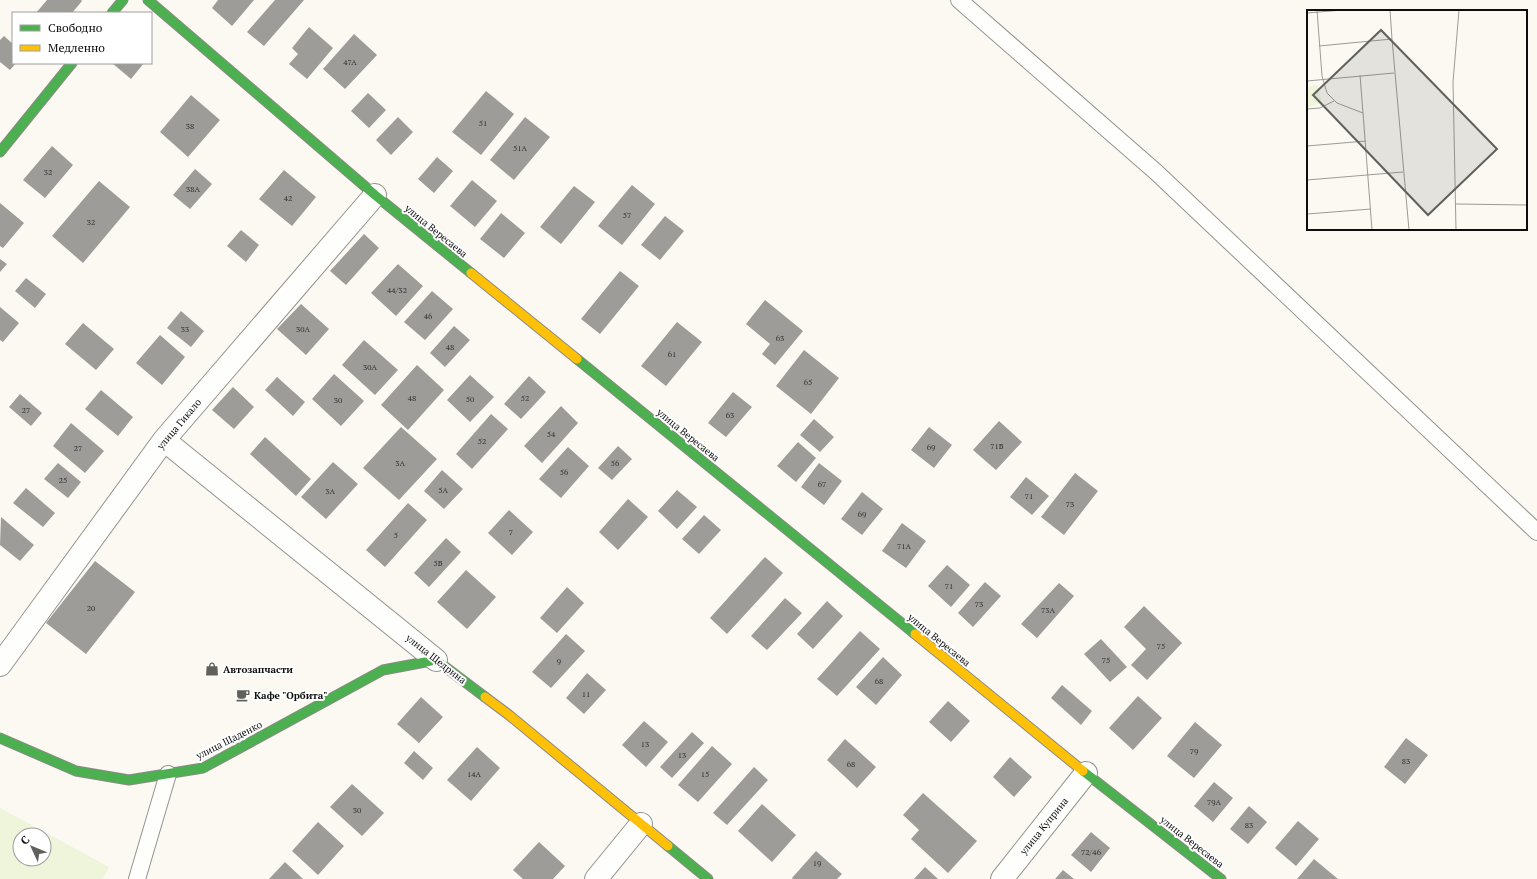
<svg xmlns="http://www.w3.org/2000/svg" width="1537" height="879" font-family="'PT Serif',serif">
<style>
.pitch{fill:#eef5db;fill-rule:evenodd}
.building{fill:#9e9c98}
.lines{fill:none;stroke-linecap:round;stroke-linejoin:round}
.lane-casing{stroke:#949390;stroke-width:18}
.street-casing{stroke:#949390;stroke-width:24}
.fast-casing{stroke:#8b8a87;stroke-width:11}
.slow-casing{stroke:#8b8a87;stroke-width:11}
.lane{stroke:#fefefd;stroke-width:16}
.street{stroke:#fefefd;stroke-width:22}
.fast{stroke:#4caf50;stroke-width:9}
.slow{stroke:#ffc107;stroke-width:9}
.labels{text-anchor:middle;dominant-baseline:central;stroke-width:4;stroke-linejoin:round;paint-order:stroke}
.number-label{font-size:8px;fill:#313130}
.street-label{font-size:10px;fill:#0d0d0d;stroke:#fff}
.poi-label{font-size:10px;font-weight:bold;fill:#0d0d0d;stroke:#fff;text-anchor:start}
.inset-road{fill:none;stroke:#9c9b96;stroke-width:1}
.view{fill:#60605d;fill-opacity:0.15;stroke:#60605d;stroke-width:2}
.inset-edge{fill:none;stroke:#0d0d0d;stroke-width:2}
</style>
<rect width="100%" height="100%" fill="#fbf9f2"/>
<path class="pitch" d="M0,808L109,867L103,879H0ZM20,835H44V859H20Z"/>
<path class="building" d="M47,0H81L82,1L72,13H36Z
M218,0H254L232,26L212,8Z
M275,0H304L264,46L247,32Z
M309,27L333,48L307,79L289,64L298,54L292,48Z
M354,34L377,55L345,89L323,69Z
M4,36L13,44V63H16L10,70L0,62V40Z
M112,63H144L131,79Z
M486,91L514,114L481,155L452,132Z
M368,93L386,110L369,128L351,111Z
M191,95L220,120L188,157L160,132Z
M398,117L413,132L391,155L376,140Z
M525,117L550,137L514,180L490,160Z
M52,146L73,165L45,198L23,180Z
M437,157L453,171L434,193L418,179Z
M195,169L212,184L190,209L173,195Z
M284,170L316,197L292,226L259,199Z
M472,180L497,201L475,227L450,206Z
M99,181L130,207L83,263L52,236Z
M632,185L655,204L622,245L598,226Z
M574,186L595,202L561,244L540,227Z
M0,203L24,223L3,248L0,246Z
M501,213L525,233L504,258L480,239Z
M665,216L684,231L660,260L641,245Z
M241,230L259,245L246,262L227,246Z
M364,234L379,248L346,285L330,271Z
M0,259L7,264L0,272Z
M398,264L423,286L396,316L371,293Z
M620,271L639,286L600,334L581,319Z
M26,278L46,294L35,308L15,291Z
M432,291L453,309L425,340L404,322Z
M765,300L803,331L775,365L762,354L770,344L746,324Z
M301,304L329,329L306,355L277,329Z
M0,307L19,323L3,342L0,340Z
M181,311L204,331L191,347L167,328Z
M677,322L702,342L666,386L641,366Z
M83,323L114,349L96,370L65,344Z
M454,326L470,340L445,367L430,353Z
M160,335L185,357L162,385L136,363Z
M364,340L398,370L375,395L342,365Z
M804,350L839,378L811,414L776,386Z
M417,365L444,390L408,430L381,405Z
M334,374L364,401L341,426L312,399Z
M470,375L494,397L470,422L447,400Z
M529,376L546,392L521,419L504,404Z
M277,377L305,402L293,416L265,390Z
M233,387L254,407L234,429L212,410Z
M101,390L133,417L118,436L85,409Z
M733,392L752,407L726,437L708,423Z
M20,394L42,413L31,426L9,407Z
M561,406L578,423L542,463L524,446Z
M491,414L508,429L472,469L456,454Z
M814,419L834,437L820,452L800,435Z
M999,421L1022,442L996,470L973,450Z
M71,423L104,451L85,473L53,446Z
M401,427L437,459L399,500L363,468Z
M929,427L952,445L934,468L911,450Z
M265,437L311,479L296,496L250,454Z
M798,442L816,458L796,482L777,466Z
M618,446L632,459L612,480L598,468Z
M568,447L589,466L561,498L539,479Z
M333,462L358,484L326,519L301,497Z
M58,463L81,482L68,498L44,479Z
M819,463L842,481L824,505L801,487Z
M442,470L463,489L444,509L424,491Z
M1075,473L1098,491L1064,535L1041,517Z
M1026,477L1049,496L1032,515L1010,497Z
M26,488L55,513L43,527L13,503Z
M677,490L697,507L677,529L658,511Z
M862,492L883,509L862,535L841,519Z
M628,499L648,517L618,550L599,532Z
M408,503L427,520L385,567L366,550Z
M509,510L533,532L512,555L488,533Z
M704,515L721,530L699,554L682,539Z
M1,517L34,545L20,561L0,545Z
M902,523L926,541L906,568L882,551Z
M446,538L461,552L429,587L414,573Z
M765,557L783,573L727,634L710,618Z
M95,561L135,592L86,654L46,623Z
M947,565L970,585L951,607L928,586Z
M466,570L496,597L467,629L437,602Z
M985,582L1001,596L973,627L958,613Z
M1059,583L1074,596L1037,638L1021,624Z
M567,587L584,603L557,633L540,618Z
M785,598L802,613L767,650L751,636Z
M827,601L843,616L813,649L797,634Z
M1144,606L1182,643L1147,680L1131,665L1146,649L1124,627Z
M860,631L880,649L837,696L817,679Z
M566,634L585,651L551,688L532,672Z
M1101,639L1127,667L1110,682L1084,654Z
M883,657L902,675L876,705L856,687Z
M587,673L606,690L584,714L566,698Z
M1062,685L1092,711L1081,725L1051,698Z
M1138,696L1162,718L1133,750L1109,728Z
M421,697L443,717L419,743L397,724Z
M948,701L970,721L951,742L929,722Z
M644,721L668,742L646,767L622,745Z
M1195,722L1222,745L1194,778L1167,756Z
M692,732L704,743L672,778L660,767Z
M1406,738L1428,755L1405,784L1384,767Z
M845,739L876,767L857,788L827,760Z
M712,746L732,764L698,802L678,785Z
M477,747L500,768L471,801L447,780Z
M414,751L433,768L423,780L404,763Z
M1010,757L1032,777L1014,797L993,777Z
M754,767L768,780L727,825L713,813Z
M1214,782L1233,798L1213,822L1194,806Z
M352,784L384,813L362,836L330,807Z
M923,793L977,841L948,873L911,839L919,830L903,815Z
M762,804L796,835L772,862L738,831Z
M1249,806L1267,822L1248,844L1230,829Z
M1298,821L1319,839L1296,866L1275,848Z
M318,822L344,846L318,875L292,851Z
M1091,832L1110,848L1091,872L1071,855Z
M539,842L565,866L553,879H523L513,870Z
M816,851L842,874L837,879H793L792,878Z
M1314,859L1338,879H1297Z
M285,862L303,879H269Z
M925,867L938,879H914Z
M1063,870L1074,879H1055Z"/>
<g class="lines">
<g class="lane-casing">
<path id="lane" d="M959,0L1156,172L1537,532
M137,879L168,774"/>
</g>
<g class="street-casing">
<path id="street" d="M164,440L436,660
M0,665L164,440L375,195
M596,879L641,824
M1002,879L1086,773"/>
</g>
<g class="fast-casing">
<path id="fast" d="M148,0L375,195L471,273
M112,13L123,0
M0,152L72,63
M577,359L915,634
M0,738L76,771L129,780L203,768L383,670L436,660L485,697
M1083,771L1221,879
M668,846L708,879"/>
</g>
<g class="slow-casing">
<path id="slow" d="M471,273L577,359
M915,634L1083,771
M485,697L509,715L668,846"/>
</g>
<use href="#lane" class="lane"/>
<use href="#street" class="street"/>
<use href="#fast" class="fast"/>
<use href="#slow" class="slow"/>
</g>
<defs>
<g id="shop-bare" transform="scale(1.08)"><path d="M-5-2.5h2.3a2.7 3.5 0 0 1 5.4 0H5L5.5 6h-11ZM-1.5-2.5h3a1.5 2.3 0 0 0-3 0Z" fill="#60605d" stroke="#fff" stroke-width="2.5" paint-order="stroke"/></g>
<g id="cafe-bare" transform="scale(1.08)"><path d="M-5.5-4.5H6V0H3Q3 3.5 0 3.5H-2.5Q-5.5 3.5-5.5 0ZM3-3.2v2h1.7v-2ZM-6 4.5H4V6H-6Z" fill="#60605d" stroke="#fff" stroke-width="2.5" paint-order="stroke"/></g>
</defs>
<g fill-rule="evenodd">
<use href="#shop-bare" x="212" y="669"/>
<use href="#cafe-bare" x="243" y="695"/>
</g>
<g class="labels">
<g class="number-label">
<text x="350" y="62">47А</text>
<text x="483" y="123">51</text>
<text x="190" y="126">38</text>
<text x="520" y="148">51А</text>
<text x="48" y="172">32</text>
<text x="193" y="189">38А</text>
<text x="288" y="198">42</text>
<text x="627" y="215">57</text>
<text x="91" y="222">32</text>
<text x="397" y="290">44/32</text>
<text x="428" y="316">46</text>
<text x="185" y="329">33</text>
<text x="303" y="329">30А</text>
<text x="780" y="338">63</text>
<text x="450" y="347">48</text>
<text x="672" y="354">61</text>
<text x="370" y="367">30А</text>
<text x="808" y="382">65</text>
<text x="412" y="398">48</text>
<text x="525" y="398">52</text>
<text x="470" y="399">50</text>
<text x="338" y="400">30</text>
<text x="26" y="410">27</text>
<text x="730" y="415">63</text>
<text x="551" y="434">54</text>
<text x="482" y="441">52</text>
<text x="997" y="446">71Б</text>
<text x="931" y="447">69</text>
<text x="78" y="448">27</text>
<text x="400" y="463">3А</text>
<text x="615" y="463">56</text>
<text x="564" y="472">56</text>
<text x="63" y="480">25</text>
<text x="822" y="484">67</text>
<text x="443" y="490">5А</text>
<text x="330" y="491">3А</text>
<text x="1029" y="496">71</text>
<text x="1070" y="504">73</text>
<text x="862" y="514">69</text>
<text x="511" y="532">7</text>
<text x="396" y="535">5</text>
<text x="904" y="546">71А</text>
<text x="438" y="563">5Б</text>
<text x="949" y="586">71</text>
<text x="979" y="604">73</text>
<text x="91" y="608">20</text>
<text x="1048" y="610">73А</text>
<text x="1161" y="646">75</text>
<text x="1106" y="660">75</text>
<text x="559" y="661">9</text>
<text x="879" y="681">68</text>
<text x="586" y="694">11</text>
<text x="645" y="744">13</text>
<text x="1194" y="751">79</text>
<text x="682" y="755">13</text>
<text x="1406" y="761">83</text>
<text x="851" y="764">68</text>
<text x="474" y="774">14А</text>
<text x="705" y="774">15</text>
<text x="1214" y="802">79А</text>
<text x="357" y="810">30</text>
<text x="1249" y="825">83</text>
<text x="1091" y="852">72/46</text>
<text x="817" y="863">19</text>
</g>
<g class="street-label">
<text transform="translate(436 231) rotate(39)">улица Вересаева</text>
<text transform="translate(179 424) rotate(-50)">улица Гикало</text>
<text transform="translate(688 435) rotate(39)">улица Вересаева</text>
<text transform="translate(939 640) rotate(39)">улица Вересаева</text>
<text transform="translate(436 659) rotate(38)">улица Щедрина</text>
<text transform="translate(229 740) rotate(-27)">улица Щаденко</text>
<text transform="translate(1044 826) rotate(-51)">улица Куприна</text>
<text transform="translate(1192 842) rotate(38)">улица Вересаева</text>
</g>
<g class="poi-label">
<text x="223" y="669">Автозапчасти</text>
<text x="254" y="695">Кафе "Орбита"</text>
</g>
</g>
<g transform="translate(1307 10)">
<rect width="220" height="220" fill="#fbf9f2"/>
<path d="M10,75L15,93L1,97L0,77Z" fill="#eef5db"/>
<path class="inset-road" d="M10,0L15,66L20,83L30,93L56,103L65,220M83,0L85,29M0,3L36,0M12,36L85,29L102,220M53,65L56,103M0,71L87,63M0,99L13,98L27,91M0,136L59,131M0,170L96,162M149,194L220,195M0,204L64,199M149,220L146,72L152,0"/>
<path class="view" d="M74,20L190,139L121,205L6,85Z"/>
<rect width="220" height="220" class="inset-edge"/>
</g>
<rect x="12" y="12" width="140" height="52" fill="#ffffff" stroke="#9e9e9e"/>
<rect x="20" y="25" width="20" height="6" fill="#4caf50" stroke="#9e9e9e"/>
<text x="48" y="32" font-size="12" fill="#0d0d0d">Свободно</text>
<rect x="20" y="45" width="20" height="6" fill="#ffc107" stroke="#9e9e9e"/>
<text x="48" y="52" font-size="12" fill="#0d0d0d">Медленно</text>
<g transform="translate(32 847) rotate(314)"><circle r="19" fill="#ffffff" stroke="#9e9e9e"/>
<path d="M0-3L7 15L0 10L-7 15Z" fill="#60605d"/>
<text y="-6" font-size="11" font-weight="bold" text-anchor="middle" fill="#0d0d0d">С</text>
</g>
</svg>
